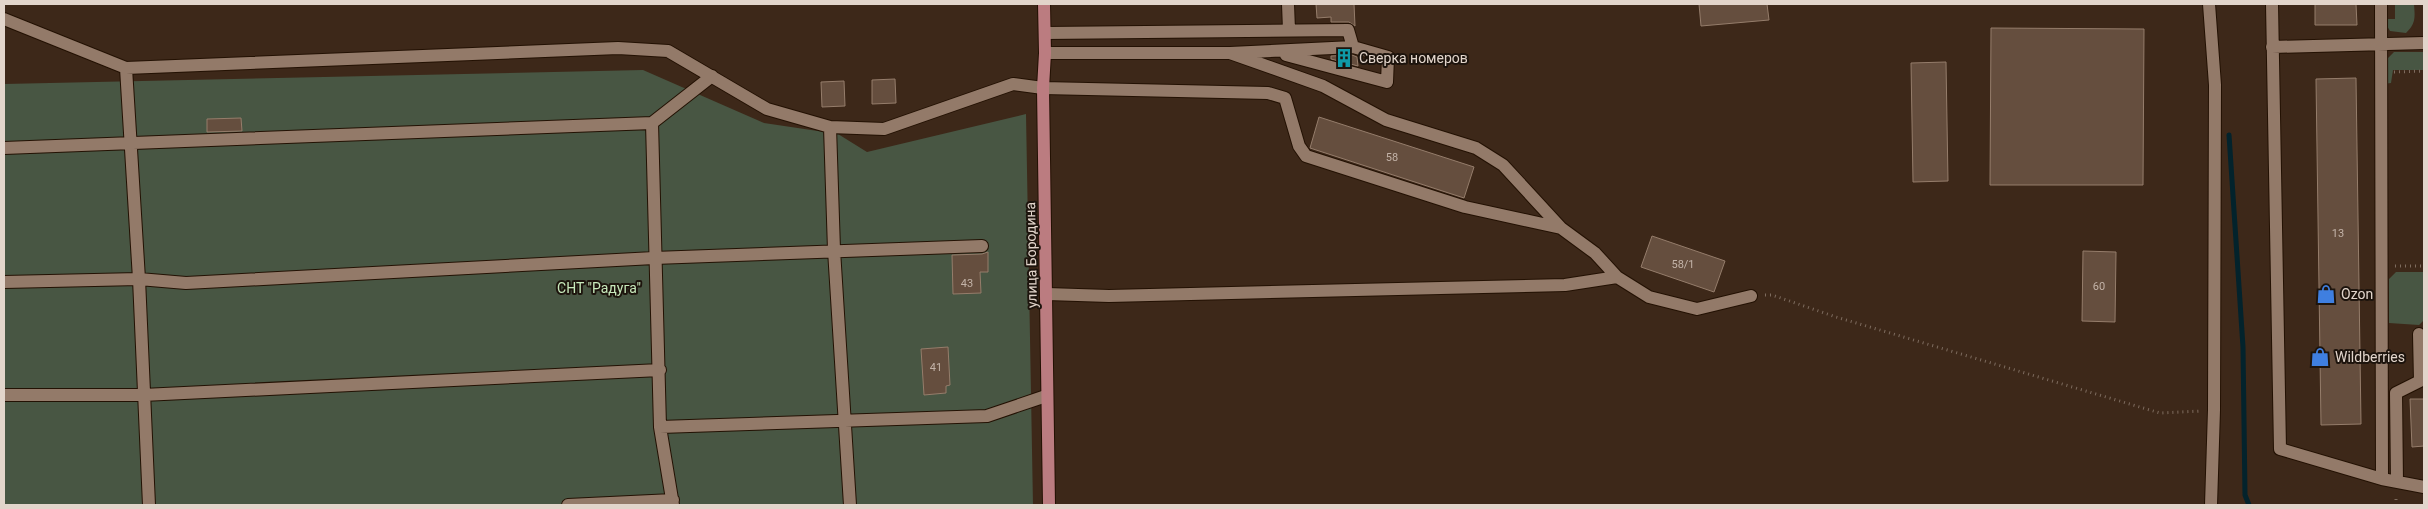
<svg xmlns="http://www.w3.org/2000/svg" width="2428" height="509" font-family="Roboto,sans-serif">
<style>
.green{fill:#485643}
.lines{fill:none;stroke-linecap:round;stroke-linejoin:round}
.stream{stroke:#03232c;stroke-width:5}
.building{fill:#654e3e;stroke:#957d6b}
.minor-casing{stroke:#231103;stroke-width:14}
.major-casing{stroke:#231103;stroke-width:14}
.path{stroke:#7e6c5f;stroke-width:3;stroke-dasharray:1 4;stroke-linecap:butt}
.minor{stroke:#937a69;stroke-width:12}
.major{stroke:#bb7c80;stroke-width:12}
.labels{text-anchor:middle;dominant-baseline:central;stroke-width:4;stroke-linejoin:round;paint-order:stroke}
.number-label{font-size:11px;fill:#c3b3a8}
.poi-label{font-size:14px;fill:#e2d5cb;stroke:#1d140d;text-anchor:start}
.street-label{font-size:14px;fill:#e2d5cb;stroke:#1d140d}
.park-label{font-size:14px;fill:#c7e9bb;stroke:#1d140d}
</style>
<rect width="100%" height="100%" fill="#3d2819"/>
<path class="green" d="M2395,4H2414C2415,17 2416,24 2406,33L2390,31L2383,19H2395Z
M2394,52H2424V70H2393L2391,83L2383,84L2384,62Z
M643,70L764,123L838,134L867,152L1026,114L1033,505H4V84Z
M2396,272H2424V320L2419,325L2389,323V279Z"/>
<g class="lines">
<path class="stream" d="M2229,135L2243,347L2245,495L2249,505"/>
</g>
<path class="building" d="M1316,4H1354L1355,26L1349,22H1331V17L1317,18Z
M1699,4H1767L1769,20L1701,26Z
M2315,4H2356L2357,25H2315Z
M1991,28L2144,29L2143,185H1990Z
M1352,55L1357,57L1358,66L1331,59V56Z
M1946,62L1948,181L1913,182L1911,63Z
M2356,78L2361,424L2321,425L2316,79Z
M895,79L896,103L872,104V80Z
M844,81L845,106L822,107L821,82Z
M1319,117L1474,167L1464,198L1310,148Z
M241,118L242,131L207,132V119Z
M1652,236L1725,261L1714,292L1641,267Z
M2083,251L2116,252L2115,322L2082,321Z
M988,252V272H980L981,293L953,294L952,255L982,254Z
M948,347L950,385L946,386V393L924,395L921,349Z
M2410,399H2424V446L2412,447Z"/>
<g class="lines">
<g class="minor-casing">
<path id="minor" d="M1288,4L1289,30
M2209,4L2215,85L2214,410L2211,505
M2272,4L2280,449L2382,479L2424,487
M2381,4L2382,479
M4,19L126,68L618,48L668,51L767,109L830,127L884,129L1013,84L1043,88L1268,93L1285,98L1299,146L1306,156L1465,207L1561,228L1503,165L1476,148L1386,120L1323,86L1230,53
M1045,33L1348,30L1353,47L1230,53H1045
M2272,47L2424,43
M1286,55L1387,82L1388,57L1353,47
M126,68L139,279L149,505
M652,123L660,427L673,505
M830,127L834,250L850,505
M4,148L652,123L712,76
M1561,228L1595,253L1617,277
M4,282L139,279L186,283L654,258L982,246
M1047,294L1109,296L1565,285L1617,277L1649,297L1697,309L1751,296
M4,395H143L660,370
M660,427L987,416L1046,396
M2397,482L2396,393L2420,381L2419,334
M568,505L673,500"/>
</g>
<g class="major-casing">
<path id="major" d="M1044,4L1045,53L1043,88L1049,505"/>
</g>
<path class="path" d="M2394,72L2424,71
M2395,266H2424
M1765,295H1772L1836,317L2160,413L2201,411
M2396,505V496"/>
<use href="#minor" class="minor"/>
<use href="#major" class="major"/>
</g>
<defs>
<g id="building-bare" transform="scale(1.5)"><path d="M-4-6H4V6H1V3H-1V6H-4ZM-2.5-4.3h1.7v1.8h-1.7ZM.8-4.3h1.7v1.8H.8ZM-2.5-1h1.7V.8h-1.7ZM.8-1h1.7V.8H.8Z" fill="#0f9aa8" stroke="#1d140d" stroke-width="2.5" paint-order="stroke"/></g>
<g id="shop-bare" transform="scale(1.5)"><path d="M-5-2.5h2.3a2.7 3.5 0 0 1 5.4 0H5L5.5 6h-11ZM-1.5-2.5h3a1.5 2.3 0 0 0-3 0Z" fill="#3f7fe0" stroke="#1d140d" stroke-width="2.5" paint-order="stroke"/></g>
</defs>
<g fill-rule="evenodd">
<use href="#building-bare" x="1344" y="58"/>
<use href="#shop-bare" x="2326" y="294"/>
<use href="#shop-bare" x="2320" y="357"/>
</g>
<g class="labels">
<g class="number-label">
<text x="1392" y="157">58</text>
<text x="2338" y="233">13</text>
<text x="1683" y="264">58/1</text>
<text x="967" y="283">43</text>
<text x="2099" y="286">60</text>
<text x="936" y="367">41</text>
</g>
<g class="poi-label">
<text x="1359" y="58">Сверка номеров</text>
<text x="2341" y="294">Ozon</text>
<text x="2335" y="357">Wildberries</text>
</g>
<g class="street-label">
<text transform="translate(1031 255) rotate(-91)">улица Бородина</text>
</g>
<g class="park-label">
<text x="599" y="288">СНТ "Радуга"</text>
</g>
</g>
<rect width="2428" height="509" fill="none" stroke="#e2d5cb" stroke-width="10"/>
</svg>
